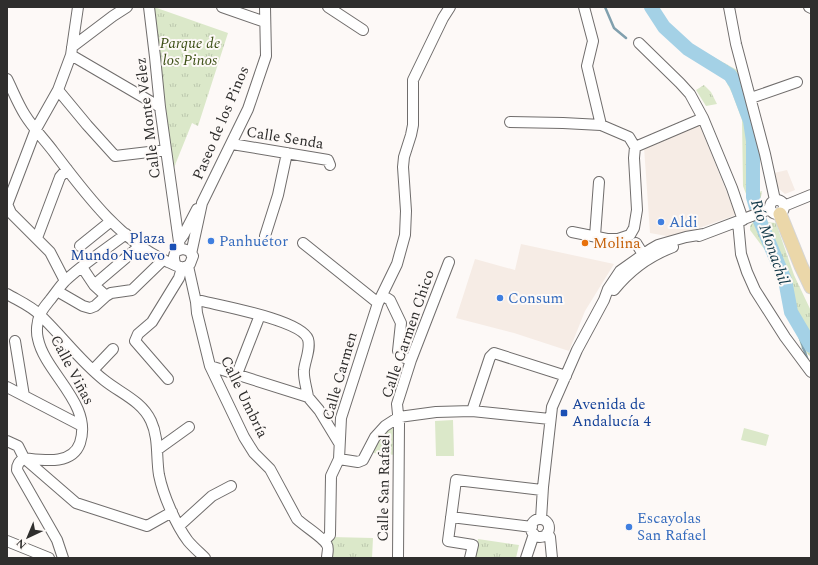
<svg xmlns="http://www.w3.org/2000/svg" width="818" height="565" font-family="Spectral,serif">
<style>
.built{fill:#f6ece5}
.grass{fill:url(#grass-tufts)}
.pitch{fill:#dbe8c9}
.lines{fill:none;stroke-linecap:round;stroke-linejoin:round}
.stream{stroke:#81a0ae;stroke-width:2.5}
.river{stroke:#a4d1e6;stroke-width:14}
.minor-casing{stroke:#706d6c;stroke-width:12}
.major-casing{stroke:#d5d5d5;stroke-width:15}
.minor{stroke:#fff;stroke-width:10}
.major{stroke:#ebd7a9;stroke-width:13}
.shop-dot{fill:#3f7fe0;stroke:#fdf9f7;stroke-width:1.5}
.food-dot{fill:#e8710a;stroke:#fdf9f7;stroke-width:1.5}
.transit-dot{fill:#1a4fb4;stroke:#fdf9f7;stroke-width:1.5}
.labels{text-anchor:middle;dominant-baseline:central;stroke-width:4;stroke-linejoin:round;paint-order:stroke}
.park-label{font-size:15px;font-style:italic;fill:#3d5016;stroke:#fdf9f7}
.street-label{font-size:15px;fill:#2f2e2d;stroke:#fdf9f7}
.shop-label{font-size:15px;fill:#366cbe;stroke:#fdf9f7;text-anchor:start}
.transit-label{font-size:15px;fill:#164399;stroke:#fdf9f7;text-anchor:end}
.food-label{font-size:15px;fill:#c56008;stroke:#fdf9f7;text-anchor:start}
.water-label{font-size:16px;font-style:italic;fill:#103747;stroke:#fdf9f7}
</style>
<defs>
<pattern id="grass-tufts" width="24" height="20" patternUnits="userSpaceOnUse"><rect width="24" height="20" fill="#dbe8c9"/><path d="M3 7l-1-3M5 7V3M7 7l1-3M15 17l-1-3M17 17v-4M19 17l1-3" fill="none" stroke="#bcc7ad"/></pattern>
</defs>
<rect width="100%" height="100%" fill="#fdf9f7"/>
<path class="built" d="M697,125L700,126L736,215L705,226L672,237L650,233L644,147Z
M787,170L795,190L785,194L778,188L774,173Z
M521,244L614,264L585,311L569,351L514,333L456,318L475,259L515,270Z"/>
<path class="grass" d="M154,7L228,33L198,126L192,123L173,170Z
M645,7H655L672,26L692,45L737,70L752,124L750,134L751,172L756,193L762,191L760,202L751,207L743,186L742,120L732,93L725,79L683,50L660,28Z
M704,85L711,92L717,104L706,106L696,90Z
M754,221L776,223L794,275L811,311V357L802,349L777,271L768,254L750,230V226Z
M395,427V455L373,453C376,440 383,432 395,427Z
M331,537L373,538L372,558H329Z
M478,539L519,545L516,558H475Z"/>
<path class="pitch" d="M453,420L454,456H436L435,421Z
M744,428L769,435L766,446L741,440Z"/>
<g class="lines">
<path class="stream" d="M605,7L614,28L626,38
M791,312L808,361
M803,348L809,344"/>
<path class="river" d="M651,7L664,27L688,49L730,75L736,84L750,121L753,141V197L760,221L785,280L791,312L811,346"/>
<g class="minor-casing">
<path id="minor" d="M149,7L155,57L160,107L180,249
M222,7L265,22
M328,7L363,30
M584,7L593,41L587,66L601,125
M729,7L736,44L765,154L775,200
M809,7L811,8
M639,43L680,83L690,94L703,118L732,188L743,220
M72,47L113,16L127,7
M71,55L160,107
M7,79C13,91 18,104 25,115C33,128 44,139 53,151C85,193 119,240 168,262C176,265 183,271 190,264L193,256L190,251L183,249L176,251C173,256 173,261 177,266
M58,90L87,125L115,156L166,150
M751,98L797,82
M510,122L563,123L601,125L629,137L635,147L634,158L637,210L634,228L630,235
M232,144L328,160L330,165
M635,147L703,118
M770 207a7 7 0 1 1 14 0a7 7 0 1 1-14 0Z
M7,204L11,213L50,252L65,281
M7,205L36,129L58,90L71,55L78,7
M784,206L811,195
M738,222L741,254L747,272L755,290L785,337L811,372
M572,232L607,239H618L630,235
M265,236L278,195L287,153
M595,236L599,182
M699,236L770,209
M37,238L60,177L67,169
M179,241L184,234L197,209
M303,243L378,303
M636,243L641,251L649,254
M80,246L111,221
M191,254L202,203L248,109L266,56L265,7
M188,266L196,302L197,313L210,366L244,437L254,453L270,469L297,519C304,526 324,538 327,545C329,548 327,554 327,558
M82,267L94,285L106,296
M94,285L141,245
M614,290C630,270 649,256 673,247
M57,291L83,306L90,308L95,306L106,296L111,293L132,290L163,260
M7,294C19,301 31,306 40,315C62,336 80,361 104,380C120,393 142,401 151,421C159,438 156,457 159,475C163,495 176,525 188,541C193,547 200,553 205,558
M382,295L390,300L401,323L398,351L405,358L411,360
M196,302L202,301C222,306 301,320 308,339C311,349 305,360 304,370C303,378 307,389 308,397
M15,341L24,396
M210,366L308,397L319,410L339,443
M93,370L113,349
M237,374L260,315
M168,379L135,341L138,334L152,322L179,278L182,268
M7,387L82,426
M472,411L490,357L494,353L566,376
M7,441L18,446L24,458L76,503L147,526L172,512
M157,450L189,427
M339,459L358,462L363,460L375,437L385,426L399,417L436,412L472,411L550,419
M451,517L532,527
M541,519L543,487L552,407L577,350L604,300L608,289L620,271L651,249L658,245L686,237L704,234
M531 528a9 9 0 1 1 18 0a9 9 0 1 1-18 0Z
M179,526L212,496L231,486
M547,533L550,537L552,558
M7,541L49,558
M324,541L330,535L331,476L339,459L341,418L378,303L397,264L405,235L406,211L403,167L404,157L411,135L413,125V80L443,18L450,7
M63,558L57,540L17,470C17,464 19,462 24,458C42,460 72,466 80,443C93,404 45,373 38,339C36,332 37,321 40,315C42,309 47,304 50,300C55,294 60,286 65,281C83,264 106,249 126,234
M398,558L399,424L397,404L411,360L449,262
M470,558L473,545L448,541L456,480L542,490
M526,558L534,534"/>
</g>
<g class="major-casing">
<path id="major" d="M780,214L801,266L811,287"/>
</g>
<use href="#minor" class="minor"/>
<use href="#major" class="major"/>
</g>
<g class="shop-dot">
<circle cx="661" cy="222" r="4"/>
<circle cx="211" cy="241" r="4"/>
<circle cx="500" cy="298" r="4"/>
<circle cx="629" cy="527" r="4"/>
</g>
<circle class="food-dot" cx="585" cy="243" r="4"/>
<g class="transit-dot">
<rect x="169" y="243" width="8" height="8" rx="2"/>
<rect x="560" y="409" width="8" height="8" rx="2"/>
</g>
<g class="labels">
<g class="park-label">
<text x="190" y="43">Parque de<tspan x="190" dy="17">los Pinos</tspan></text>
</g>
<g class="street-label">
<text transform="translate(148 118) rotate(-97)">Calle Monte Vélez</text>
<text transform="translate(221 123) rotate(-67)">Paseo de los Pinos</text>
<text transform="translate(285 138) rotate(9)">Calle Senda</text>
<text transform="translate(408 334) rotate(-71)">Calle Carmen Chico</text>
<text transform="translate(72 370) rotate(62)">Calle Viñas</text>
<text transform="translate(340 376) rotate(-74)">Calle Carmen</text>
<text transform="translate(244 397) rotate(64)">Calle Umbría</text>
<text transform="translate(384 488) rotate(-89)">Calle San Rafael</text>
</g>
<g class="shop-label">
<text x="669" y="222">Aldi</text>
<text x="219" y="241">Panhuétor</text>
<text x="508" y="298">Consum</text>
<text x="637" y="518">Escayolas<tspan x="637" dy="17">San Rafael</tspan></text>
</g>
<g class="transit-label">
<text x="165" y="238">Plaza<tspan x="165" dy="17">Mundo Nuevo</tspan></text>
<text x="572" y="404" text-anchor="start">Avenida de<tspan x="572" dy="17">Andalucía 4</tspan></text>
</g>
<g class="food-label">
<text x="593" y="243">Molina</text>
</g>
<g class="water-label">
<text transform="translate(770 242) rotate(71)">Río Monachil</text>
</g>
</g>
<rect width="818" height="565" fill="none" stroke="#2f2e2d" stroke-width="16"/>
<g transform="translate(28 537) rotate(224)" stroke="#fdf9f7" stroke-width="3" paint-order="stroke">
<path d="M0-3L7 15L0 10L-7 15Z" fill="#2f2e2d"/>
<text y="-6" font-size="11" font-weight="bold" text-anchor="middle" fill="#2f2e2d">N</text>
</g>
</svg>
